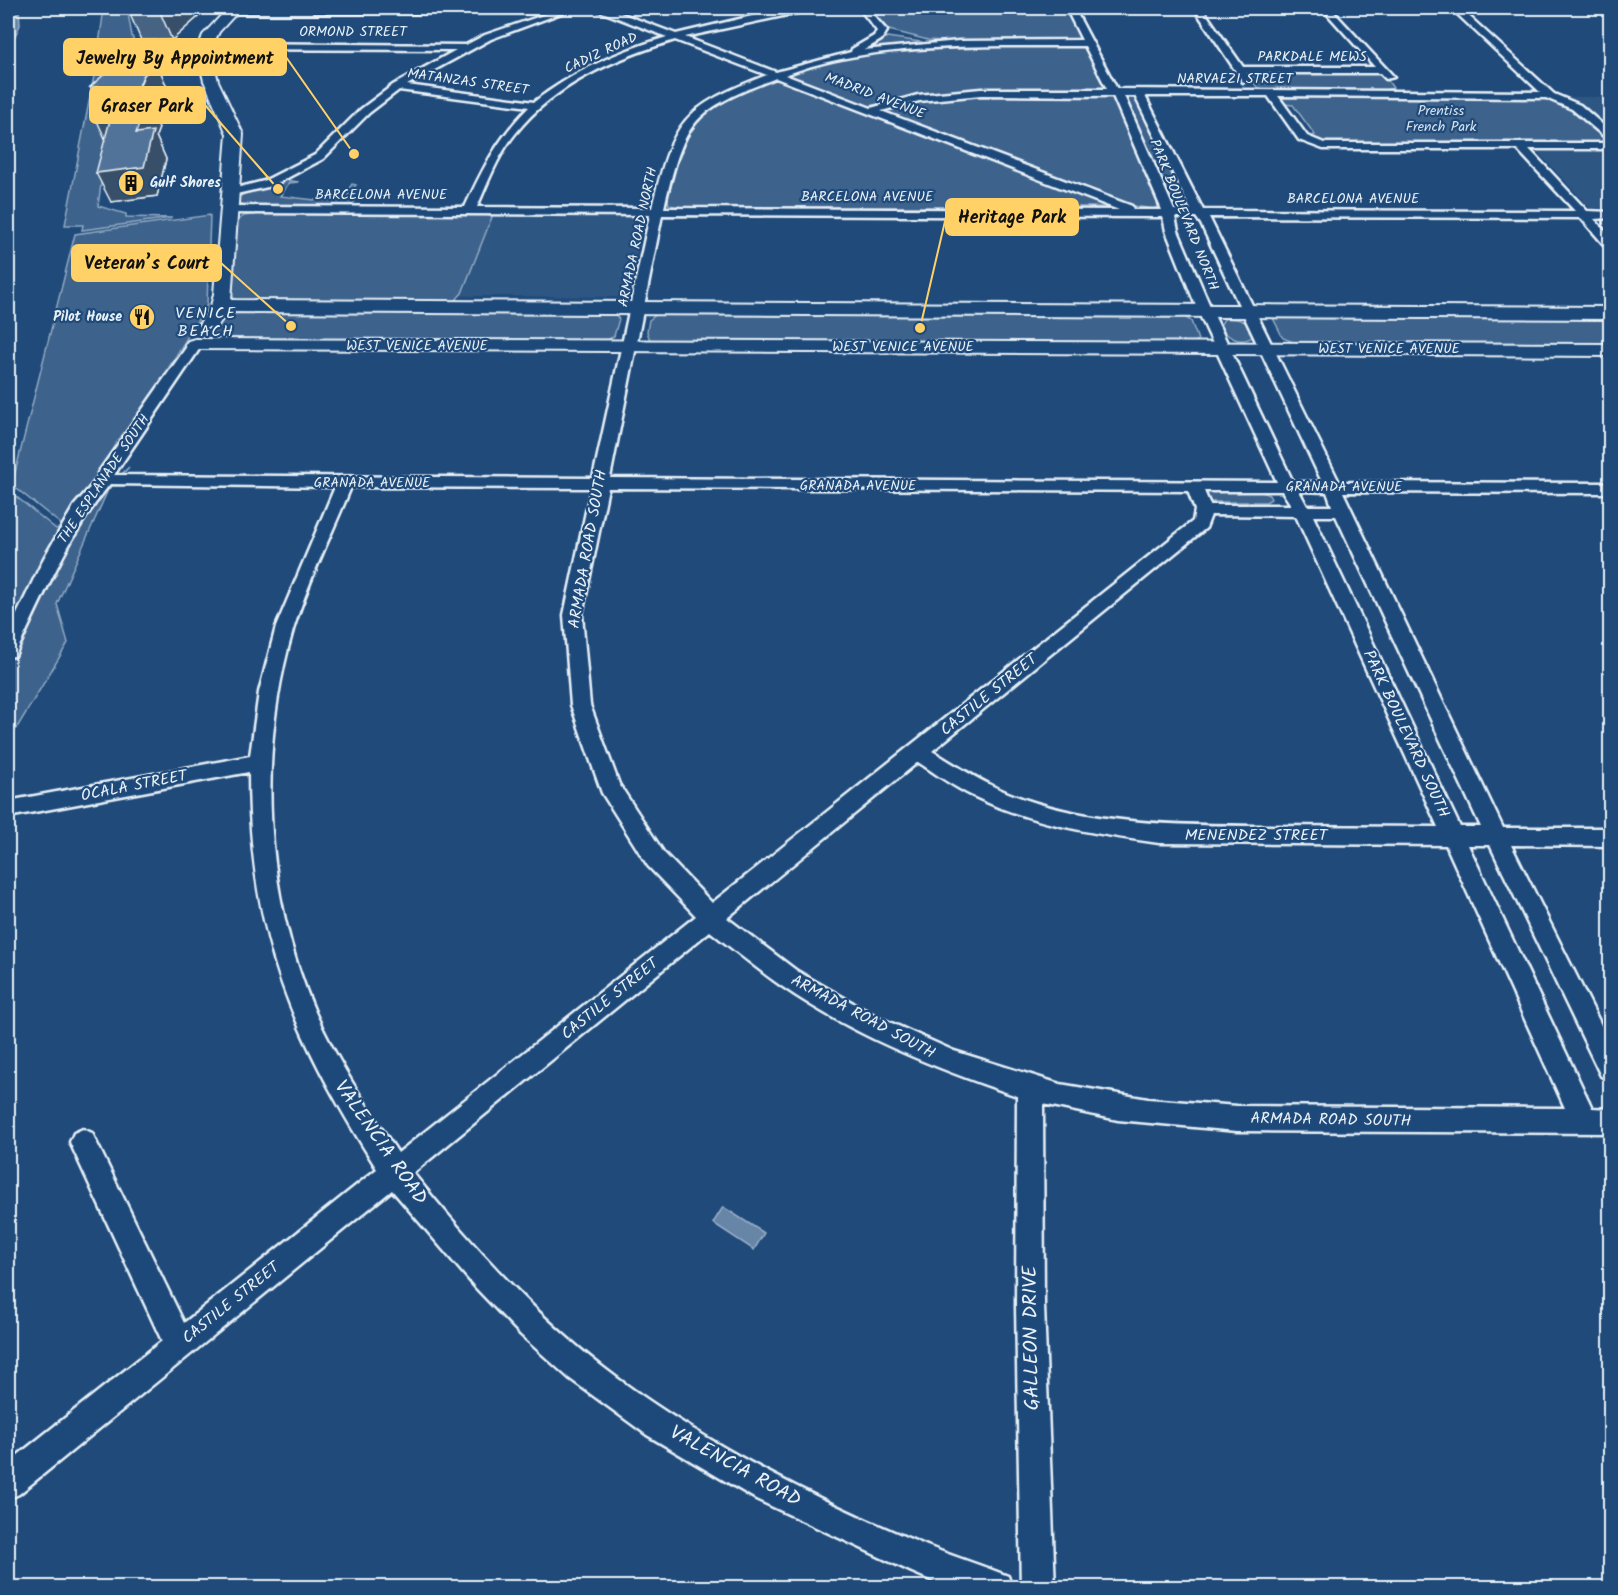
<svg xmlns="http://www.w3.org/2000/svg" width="1618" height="1595" font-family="Kalam,sans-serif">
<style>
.built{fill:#2e5683}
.green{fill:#3c628c;stroke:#92aac2;stroke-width:1.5}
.water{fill:#6685a7;stroke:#9ab0c7;stroke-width:1.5}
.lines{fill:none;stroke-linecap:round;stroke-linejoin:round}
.street-casing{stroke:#e8f1f8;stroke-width:5}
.secondary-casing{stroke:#e8f1f8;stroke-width:4}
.street{fill:#1f4a7a;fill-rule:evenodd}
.secondary{fill:#1f4a7a;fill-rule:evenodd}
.wall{fill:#466384;stroke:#e8f1f8;stroke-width:1.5}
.shaded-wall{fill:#39506b;stroke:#e8f1f8;stroke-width:1.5}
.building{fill:#517399;stroke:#e8f1f8;stroke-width:1.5}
.labels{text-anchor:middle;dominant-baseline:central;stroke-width:4.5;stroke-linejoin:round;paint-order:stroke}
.far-street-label{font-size:14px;fill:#e8f1f8;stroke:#1f4a7a}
.far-park-label{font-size:14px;fill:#d7e3ed;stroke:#1f4a7a}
.far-poi-label{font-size:14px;font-weight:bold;fill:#e8f1f8;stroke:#1f4a7a;text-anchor:start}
.far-quarter-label{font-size:16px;letter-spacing:1.5px;fill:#e8f1f8;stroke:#1f4a7a}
.street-label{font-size:16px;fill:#e8f1f8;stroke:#1f4a7a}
.near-street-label{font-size:20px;fill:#e8f1f8;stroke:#1f4a7a}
.leader{fill:none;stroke:#ffd166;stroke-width:2}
.callout-dot{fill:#ffd166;stroke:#1f4a7a;stroke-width:2}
.callout{fill:#ffd166;stroke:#ffd166;stroke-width:2}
.callout-label{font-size:18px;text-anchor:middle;font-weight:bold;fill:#111}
</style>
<rect width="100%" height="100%" fill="#1f4a7a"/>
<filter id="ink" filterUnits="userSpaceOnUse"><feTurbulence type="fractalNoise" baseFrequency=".0167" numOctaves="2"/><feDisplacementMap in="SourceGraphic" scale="12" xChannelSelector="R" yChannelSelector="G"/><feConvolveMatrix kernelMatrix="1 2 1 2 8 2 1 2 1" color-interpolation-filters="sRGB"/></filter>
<g filter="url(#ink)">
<path class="built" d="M1565,97H1610V134Z
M1610,145V208H1590L1533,147Z
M242,216L645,217L626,297L237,294Z"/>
<path class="green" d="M104,8H127L132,36L145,73L105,155L98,206L126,214V217L172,218L82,230L83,225H65L96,66Z
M867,8H1067L1083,39L957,42L928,40L889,30Z
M887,37L921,42L925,44L864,51Z
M960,45L1084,47L1088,49L1105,88L916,96L869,106L787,75L788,72C845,57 902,49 960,45Z
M1246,72H1373L1384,75L1393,88L1380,91H1269L1257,87Z
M774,78L780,79L1109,207H684L669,205L667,193L682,140L698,116L733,94Z
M960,95L1110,96L1115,99L1161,205L1154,209L1127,205L883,111L907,102Z
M1538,95L1564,101L1605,138L1606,142L1333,145L1310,137L1315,135L1293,105L1284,104L1280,98L1282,96Z
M1130,97L1137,99L1185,202L1183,204L1171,203L1125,99Z
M286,180L299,182L289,183L280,196L315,200L345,195L352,184L356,185L346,199L355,201L353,204L342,206H245L238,203L239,197L244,194Z
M258,214L486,215L492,217L462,293L454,302H249L235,299L232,296L237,221L244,216Z
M210,215L207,305L152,395L62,525L12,485L75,234Z
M236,311L614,313L619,319L614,336L606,341L212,338L210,335L224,316Z
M659,313L1183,316L1191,321L1198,340L1193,343H660L650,340L647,332L649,320Z
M1278,315L1610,316V346L1301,345L1283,338L1273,318V316Z
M1224,319C1240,318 1248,320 1255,335C1242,346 1226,338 1220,325Z
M129,467L108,490L57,604L68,643L10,739L8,758V490L56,529L67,526Z
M1209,492H1262L1269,495L1271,499L1266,502H1212L1206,500L1203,493Z"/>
<path class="water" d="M8,8H19L20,25L8,51Z
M723,1207L764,1233L754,1250L713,1223Z"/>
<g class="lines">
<g class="street-casing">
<path id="street" d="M232,8H543L546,10L542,13H233L229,10Z
M564,8H575L491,39L407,85L534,102C574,71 619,51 667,37L597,10L596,8H607L676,34L769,12L810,8L806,11L685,37L776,72L851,52L852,49L874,36L877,31L859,8H867L887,31L881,40L864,50L959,41L1082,40L1066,8H1074L1117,89L1540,92L1451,8H1460L1554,94L1580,105L1610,131V139L1606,138L1572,109L1546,98L1278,96L1307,136L1324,143H1610V149H1529L1587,211L1610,212V218L1594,219L1610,237V248L1606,247L1581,218L1209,217L1339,482L1610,483V493L1343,492L1503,828H1610V846L1511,845L1610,1043V1080L1601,1076L1490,845H1468L1592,1108L1610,1109V1133L1237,1131L1118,1120L1043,1104L1044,1306L1055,1588H1021L1016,1306L1017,1096C935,1068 852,1035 780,985C756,968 733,949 710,931L413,1173C474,1248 540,1321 617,1378C712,1448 819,1501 927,1546C954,1557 981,1565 1008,1576L1012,1588H949L912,1572L756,1499L647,1435L569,1378L521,1335L476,1288L392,1190L19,1494L8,1499V1463L162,1341L74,1151L70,1142L74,1133L83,1129L92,1133L184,1323L377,1169C292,1034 249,935 249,772L8,817V801L250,756L259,692L276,627L335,487L110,484C69,534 45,593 17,651L15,656L8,657V633L44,558L74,506L99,477L98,473L190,342L195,341L202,345L114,475L593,478L650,215L227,213L225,210L231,206L465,207C483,168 498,138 529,107L399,90L369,113L323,159L272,186L232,195L226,192L228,190L264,181L315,155L361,109L393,85L456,50L204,49L199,46L204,43L466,45L485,35ZM675,40L767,75C681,108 674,120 652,208L477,207C488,182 498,155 515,134C554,84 616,58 675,40ZM1003,46H1085L1107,89H981L918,95L871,108L785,75C853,49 930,47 1003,46ZM776,78L1119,210L664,208C685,120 690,111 776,78ZM981,95L1113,96L1162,210H1133L1132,206L881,111L919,101ZM1124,96H1135L1191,210H1174ZM1145,96H1268L1299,140L1323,149H1517L1575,211L1203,210ZM662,215L1163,217L1166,231L1198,311L1277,482L610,478ZM1175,217H1196L1201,224L1322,482H1293L1212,311L1178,231ZM351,487L591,488L564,615L571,705L602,793L648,866L696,916L398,1153C368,1108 337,1062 315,1012C264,892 257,755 293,630C308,581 332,534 351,487ZM608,488L1188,491L1195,510L1193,521L712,903L664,853L619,784L590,705L582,615ZM1204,491H1282L1291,505H1210ZM1299,491L1327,492L1332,506H1307ZM1211,515L1296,516L1438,827C1378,827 1319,826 1260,826C1174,825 1089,825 1008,793C981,782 957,766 932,751L1206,528ZM1313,516H1336L1481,827H1460ZM918,762C936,774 954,787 973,796C1031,824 1095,834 1159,843L1446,845L1565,1108L1237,1106L1148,1099L1060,1084L954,1051L876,1016L797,971L727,918Z
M1194,8H1202L1243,67H1375L1322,8H1330L1394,77L1386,79L1380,73H1247L1252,80L1243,82Z
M1598,8H1607L1610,11V18Z"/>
</g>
<g class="secondary-casing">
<path id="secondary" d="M228,8H241L219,32L212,46V57L218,81L243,134L231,300L1610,307V319L227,312L217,327H203L200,323L211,306L214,294L227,134L204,81L198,57L199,46L203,35Z
M195,339L1610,344V356L188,349L185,345L188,341Z"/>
</g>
<use href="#street" class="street"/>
<use href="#secondary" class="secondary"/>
</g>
<path class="wall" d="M135,8H195L198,17L172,40H141L129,12Z
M152,55L156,63H157L168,90L155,103L152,112L159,128L156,136L166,159L157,196L111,202L105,139L101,111L90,87L143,63Z"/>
<path class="shaded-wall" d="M166,8H195L198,17L172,40L160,12Z
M152,55L156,64L157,63L168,90L155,103L152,112L159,128L156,136L166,159L157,196L111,202L96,173L136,133L133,102Z
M110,120V149L97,121Z"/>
<path class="building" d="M135,8H166L160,12H129Z
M152,55L149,63H157L143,76L133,102L147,101L136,133L153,131L144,167L96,173L110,120L97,121L108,93L116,87H90L117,63H143Z"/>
</g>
<defs>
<g id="building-disc" transform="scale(1.35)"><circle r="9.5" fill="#ffd166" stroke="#1f4a7a"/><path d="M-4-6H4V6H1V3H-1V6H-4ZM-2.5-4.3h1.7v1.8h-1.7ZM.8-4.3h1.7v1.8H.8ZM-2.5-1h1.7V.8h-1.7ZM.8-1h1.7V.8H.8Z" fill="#111"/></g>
<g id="restaurant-disc" transform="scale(1.35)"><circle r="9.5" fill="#ffd166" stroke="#1f4a7a"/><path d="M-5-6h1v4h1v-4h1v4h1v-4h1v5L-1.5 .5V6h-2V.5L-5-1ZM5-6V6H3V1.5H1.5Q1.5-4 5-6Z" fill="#111"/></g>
</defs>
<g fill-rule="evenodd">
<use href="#building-disc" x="131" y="183"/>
<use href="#restaurant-disc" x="142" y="317"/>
</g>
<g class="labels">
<g class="far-street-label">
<text x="353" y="32">ORMOND STREET</text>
<text transform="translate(601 53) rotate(-25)">CADIZ ROAD</text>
<text x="1312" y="57">PARKDALE MEWS</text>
<text x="1235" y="79">NARVAEZI STREET</text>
<text transform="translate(468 82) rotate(8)">MATANZAS STREET</text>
<text transform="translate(875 96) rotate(21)">MADRID AVENUE</text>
<text x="381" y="195">BARCELONA AVENUE</text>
<text x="867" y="197">BARCELONA AVENUE</text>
<text x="1353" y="199">BARCELONA AVENUE</text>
<text transform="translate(1184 215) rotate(68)">PARK BOULEVARD NORTH</text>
<text transform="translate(638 237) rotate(-78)">ARMADA ROAD NORTH</text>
<text x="417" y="346">WEST VENICE AVENUE</text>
<text x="903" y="347">WEST VENICE AVENUE</text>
<text x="1389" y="349">WEST VENICE AVENUE</text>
<text transform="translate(104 479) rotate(-56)">THE ESPLANADE SOUTH</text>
<text x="372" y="483">GRANADA AVENUE</text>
<text x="858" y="486">GRANADA AVENUE</text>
<text x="1344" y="487">GRANADA AVENUE</text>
</g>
<g class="far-park-label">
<text x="1441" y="111">Prentiss<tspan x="1441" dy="16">French Park</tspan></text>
</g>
<g class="far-poi-label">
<text x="150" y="183">Gulf Shores</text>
<text x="122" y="317" text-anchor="end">Pilot House</text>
</g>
<g class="far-quarter-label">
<text x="206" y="313">VENICE<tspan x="206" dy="18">BEACH</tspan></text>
</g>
<g class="street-label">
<text transform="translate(588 549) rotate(-80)">ARMADA ROAD SOUTH</text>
<text transform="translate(989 695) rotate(-39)">CASTILE STREET</text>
<text transform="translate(1406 734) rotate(65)">PARK BOULEVARD SOUTH</text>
<text transform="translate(134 786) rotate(-11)">OCALA STREET</text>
<text x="1256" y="835">MENENDEZ STREET</text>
<text transform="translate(610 999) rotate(-39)">CASTILE STREET</text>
<text transform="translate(863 1017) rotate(28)">ARMADA ROAD SOUTH</text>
<text transform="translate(1331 1120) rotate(1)">ARMADA ROAD SOUTH</text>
<text transform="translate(231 1303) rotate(-39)">CASTILE STREET</text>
</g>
<g class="near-street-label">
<text transform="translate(380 1143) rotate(55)">VALENCIA ROAD</text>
<text transform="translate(1032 1338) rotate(-91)">GALLEON DRIVE</text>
<text transform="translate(735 1467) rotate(29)">VALENCIA ROAD</text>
</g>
</g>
<path class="leader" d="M354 154L286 57M278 189L205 105M920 328L946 217M291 326L221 263"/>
<g class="callout-dot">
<circle cx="354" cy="154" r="6"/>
<circle cx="278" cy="189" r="6"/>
<circle cx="920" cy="328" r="6"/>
<circle cx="291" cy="326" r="6"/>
</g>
<g class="callout">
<rect x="64" y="39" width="222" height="36" rx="6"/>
<rect x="90" y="87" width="115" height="36" rx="6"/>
<rect x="946" y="199" width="132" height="36" rx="6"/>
<rect x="72" y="245" width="149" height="36" rx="6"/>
</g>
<g class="callout-label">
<text x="175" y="64">Jewelry By Appointment</text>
<text x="147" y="112">Graser Park</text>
<text x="1012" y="223">Heritage Park</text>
<text x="147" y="269">Veteran’s Court</text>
</g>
<rect width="1618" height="1595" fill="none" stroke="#1f4a7a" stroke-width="30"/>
<rect x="15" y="15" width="1588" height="1565" fill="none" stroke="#e8f1f8" stroke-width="2" filter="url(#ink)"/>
</svg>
